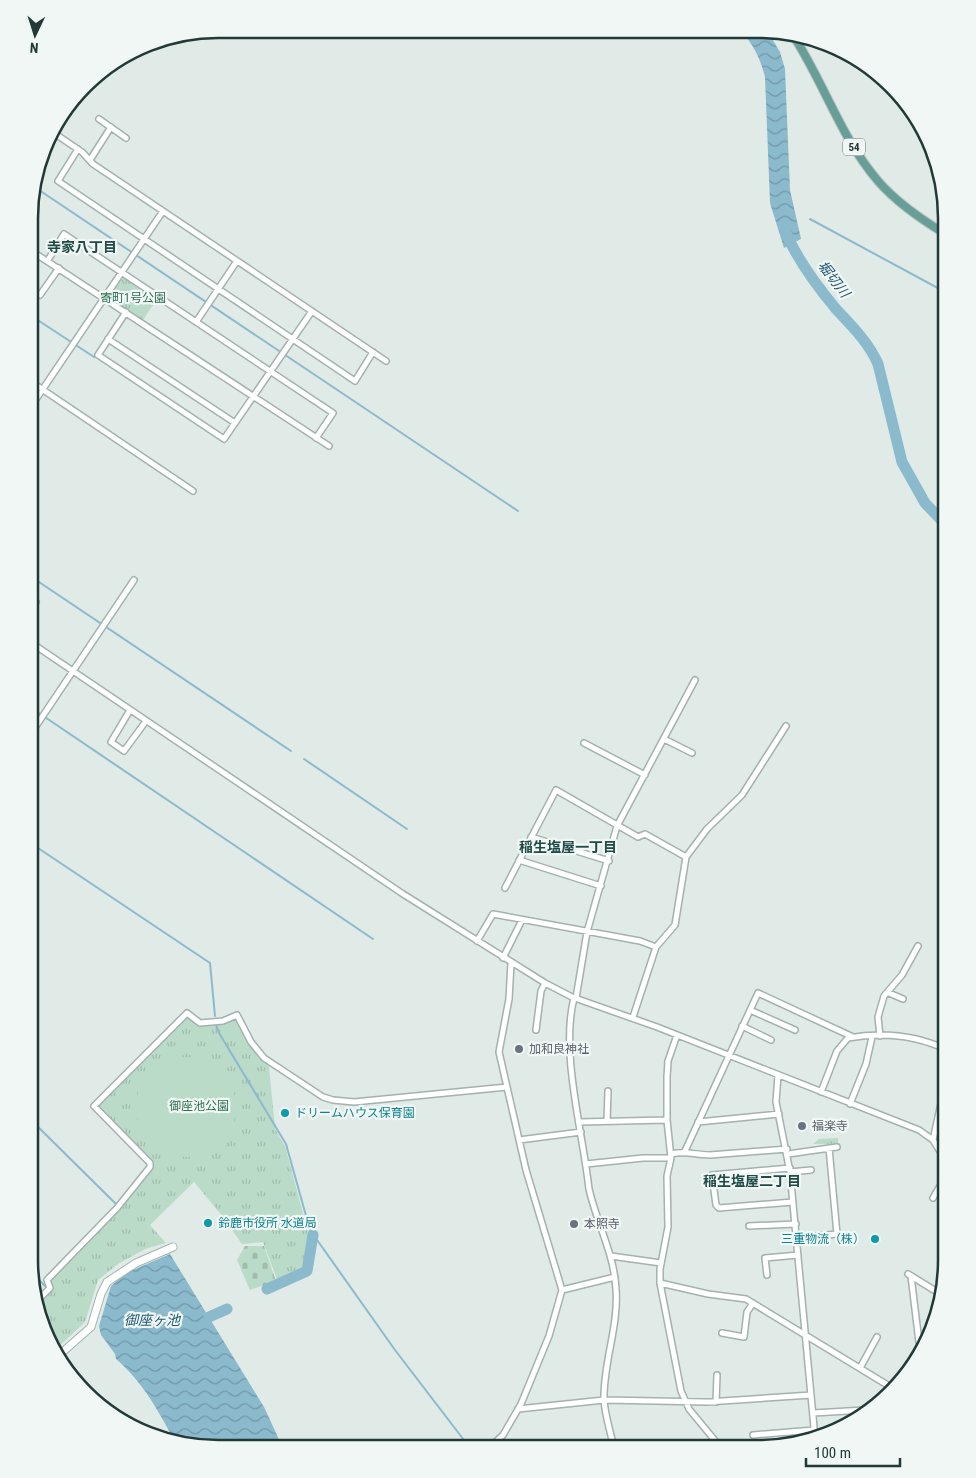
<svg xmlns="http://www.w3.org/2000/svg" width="976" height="1478" font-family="'Roboto Condensed','Noto Sans JP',sans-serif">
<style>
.grass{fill:url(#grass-tufts)}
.cemetery{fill:url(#cemetery-stones)}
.pitch{fill:#badbc8}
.water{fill:url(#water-waves)}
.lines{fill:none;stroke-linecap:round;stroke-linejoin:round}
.stream{stroke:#8bbacd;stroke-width:2}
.river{stroke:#8bbacd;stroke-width:11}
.street-casing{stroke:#a3b2af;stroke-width:8}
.secondary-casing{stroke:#a0b6b1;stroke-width:9}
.primary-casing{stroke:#bdc4c3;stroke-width:10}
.street{stroke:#fff;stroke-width:5}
.secondary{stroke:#fff;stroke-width:7}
.primary{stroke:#679e98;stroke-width:8}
.worship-dot{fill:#6b7280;stroke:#f1f7f5;stroke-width:2}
.culture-dot{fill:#0f9aa8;stroke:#f1f7f5;stroke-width:2}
.labels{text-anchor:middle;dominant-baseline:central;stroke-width:4.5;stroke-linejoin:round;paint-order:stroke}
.shield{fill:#f1f7f5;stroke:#607370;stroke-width:1}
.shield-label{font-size:11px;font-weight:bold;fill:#223a37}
.park-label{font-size:12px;fill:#2e6f50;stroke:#f1f7f5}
.worship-label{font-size:12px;fill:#5b616d;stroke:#f1f7f5;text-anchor:start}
.culture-label{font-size:12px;fill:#0d838f;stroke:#f1f7f5;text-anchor:start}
.neighbourhood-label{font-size:14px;font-weight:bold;fill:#1f4b46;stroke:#f1f7f5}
.water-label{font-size:14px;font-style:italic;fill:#1f5973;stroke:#f1f7f5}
.rim{fill:none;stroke:#223a37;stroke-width:2.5}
</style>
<defs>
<pattern id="grass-tufts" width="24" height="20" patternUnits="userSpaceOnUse" patternTransform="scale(1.25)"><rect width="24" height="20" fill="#badbc8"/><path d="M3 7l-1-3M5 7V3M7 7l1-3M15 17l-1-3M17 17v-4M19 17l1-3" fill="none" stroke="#a0bdac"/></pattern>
<pattern id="cemetery-stones" width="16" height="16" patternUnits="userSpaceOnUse" patternTransform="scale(1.25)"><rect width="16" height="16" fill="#badbc8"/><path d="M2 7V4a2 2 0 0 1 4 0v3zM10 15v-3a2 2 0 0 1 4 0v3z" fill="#a0bdac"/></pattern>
<pattern id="water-waves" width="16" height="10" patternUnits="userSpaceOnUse" patternTransform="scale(1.25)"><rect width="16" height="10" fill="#8bbacd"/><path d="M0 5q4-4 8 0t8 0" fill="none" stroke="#7198a7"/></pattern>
</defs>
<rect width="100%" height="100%" fill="#e0eae7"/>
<path class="grass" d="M125,277L157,299L143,320L111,299L110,294L121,278Z
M186,1016C201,1029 216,1027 234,1019L237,1021L256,1054L269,1066L275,1129L285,1146L307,1228L311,1236L309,1239L305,1270L278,1282L263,1242L242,1244L219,1212L194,1182L150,1225L166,1243L145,1249L118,1264L98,1280L85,1322L54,1351L43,1333L37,1303L52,1289L51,1279L120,1209L152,1168L153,1163L99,1109V1104Z
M838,1138V1144H813L819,1139Z"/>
<path class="cemetery" d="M245,1246H264L276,1281L250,1290L237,1260Z"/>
<path class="pitch" d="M136 1107a50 50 0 1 1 100 0a50 50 0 1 1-100 0Z"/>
<path class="water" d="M740,30H767L780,52L785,69L790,190L801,239L784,248L770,203L765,77C760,58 754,45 740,30Z
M170,1254L264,1407L283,1448H193L176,1443C158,1411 144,1383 116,1359L115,1354L101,1335L99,1326L111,1286L126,1273Z"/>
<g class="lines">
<path class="stream" d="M808,38L882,76
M33,186L518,511
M810,219L947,293
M30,315L94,357
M30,576L291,751
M30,707L373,939
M304,759L407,829
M29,842L210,963L215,1016
M216,1025L219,1033L286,1144L310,1230L395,1350L470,1448
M29,1118L117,1205
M31,1272L45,1286"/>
<path class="river" d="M785,231C797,259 816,285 836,309C852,326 869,343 878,364L902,462L925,503L947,526
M267,1289L307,1271L313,1235
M209,1317L227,1309"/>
<g class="street-casing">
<path id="street" d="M99,119L126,138
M51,131L82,152L93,164L386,361
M78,149L58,181L355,381L373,352
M90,160L111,127
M30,250L329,446
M48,260L64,234L333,413L316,438
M40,295L59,268
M126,312L98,355L224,439L312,311
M196,322L237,261
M108,339L235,423
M30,381L193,491
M30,408L163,211
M30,611L36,602
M30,642L403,894L545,983L572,997L657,1027L919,1130L933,1140L947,1163
M130,710L111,742L124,751L146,721
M30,735L134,580
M664,739L692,753
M584,743L645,775
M531,837L609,861
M519,860L601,886
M505,888L556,790L638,837L645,834L686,857
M477,941L493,914L640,941L656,947
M503,958L522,920
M889,993L903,999
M574,998C560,1052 583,1133 589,1189C597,1224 614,1253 616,1289C619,1326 603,1363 604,1400C605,1416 611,1433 614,1449
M576,998L587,932L617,826L695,680
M750,1010L795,1030
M633,1017L656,947L675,925L686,857L707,829L742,795L786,726
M742,1026L771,1040
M536,1030L541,991L545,983
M677,1035L668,1061L667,1077V1120L671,1158L667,1176L668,1227L660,1269V1283L681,1391L689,1409L722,1449
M880,1036L878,1017L884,996L902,975L918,946
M778,1075L776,1102L790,1172L815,1438
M821,1092L837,1051L848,1038C882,1032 916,1035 947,1050
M850,1104L866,1064L872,1037
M607,1121L608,1091
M580,1122L667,1120
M698,1122L779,1114
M519,1140L581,1132
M933,1140L947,1076
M685,1151L758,993L853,1037
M671,1154C686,1150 694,1155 710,1155L787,1149
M788,1154L837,1147
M586,1164L643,1158H671
M790,1168L712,1175L716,1205L719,1208L793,1202
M790,1172L811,1170
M933,1198L947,1174
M749,1226L796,1224
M797,1238L837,1234L829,1148
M611,1256L661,1263
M908,1274L942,1295
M767,1275L765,1258L798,1255
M911,1276L919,1342L925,1346
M660,1283L708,1294L746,1299L894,1389
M562,1290L615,1277
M37,1301L50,1288L47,1280L117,1208L150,1167V1163L94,1106L187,1013L200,1023L223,1021L237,1015L251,1042L264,1058L323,1097L333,1100L354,1102L507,1087
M722,1333L744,1337L747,1312L753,1303
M860,1368L877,1337
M716,1402L717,1375
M518,1409L604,1400L707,1402L811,1395
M813,1413L865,1410
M753,1435L814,1430
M489,1448L503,1435L521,1404L549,1336L562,1290L526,1170L499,1052L509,999L511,963
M708,1449L720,1446"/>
</g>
<g class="secondary-casing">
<path id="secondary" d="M57,1357L91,1327L101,1294L107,1282L136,1263L173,1247"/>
</g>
<g class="primary-casing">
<path id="primary" d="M791,32C823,80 840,137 878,181C897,203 922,220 947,235"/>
</g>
<use href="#street" class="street"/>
<use href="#secondary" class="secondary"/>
<use href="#primary" class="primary"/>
</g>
<g class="worship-dot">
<circle cx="519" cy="1049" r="5"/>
<circle cx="802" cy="1126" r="5"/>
<circle cx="574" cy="1224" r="5"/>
</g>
<g class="culture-dot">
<circle cx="285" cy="1113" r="5"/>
<circle cx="208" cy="1223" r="5"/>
<circle cx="875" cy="1239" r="5"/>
</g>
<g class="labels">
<rect class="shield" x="843" y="138.5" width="22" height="17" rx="4"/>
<g class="shield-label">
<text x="854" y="147">54</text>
</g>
<g class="park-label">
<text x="133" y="298">寄町1号公園</text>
<text x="199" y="1106">御座池公園</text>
</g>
<g class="worship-label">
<text x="529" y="1049">加和良神社</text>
<text x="812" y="1126">福楽寺</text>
<text x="584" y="1224">本照寺</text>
</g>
<g class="culture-label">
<text x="295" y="1113">ドリームハウス保育園</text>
<text x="218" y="1223">鈴鹿市役所 水道局</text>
<text x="865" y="1239" text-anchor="end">三重物流（株）</text>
</g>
<g class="neighbourhood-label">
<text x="82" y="247">寺家八丁目</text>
<text x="568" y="847">稲生塩屋一丁目</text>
<text x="752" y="1181">稲生塩屋二丁目</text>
</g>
<g class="water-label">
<text transform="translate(834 279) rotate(52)">堀切川</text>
<text x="152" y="1320">御座ヶ池</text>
</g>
</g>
<path d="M0 0H976V1478H0ZM218 38H758A180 180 0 0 1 938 218V1260A180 180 0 0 1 758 1440H218A180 180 0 0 1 38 1260V218A180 180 0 0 1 218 38Z" fill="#f1f7f5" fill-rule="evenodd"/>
<path class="rim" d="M218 38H758A180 180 0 0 1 938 218V1260A180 180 0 0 1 758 1440H218A180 180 0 0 1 38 1260V218A180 180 0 0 1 218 38Z"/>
<g transform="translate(35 35) rotate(184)" stroke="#f1f7f5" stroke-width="4" paint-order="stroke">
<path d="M0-4L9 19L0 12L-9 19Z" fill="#223a37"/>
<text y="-8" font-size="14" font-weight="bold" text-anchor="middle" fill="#223a37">N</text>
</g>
<path d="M806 1458v8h94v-8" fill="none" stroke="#223a37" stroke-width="2.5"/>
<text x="814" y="1458" font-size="15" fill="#223a37" stroke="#f1f7f5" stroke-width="4" paint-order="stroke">100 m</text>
</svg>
